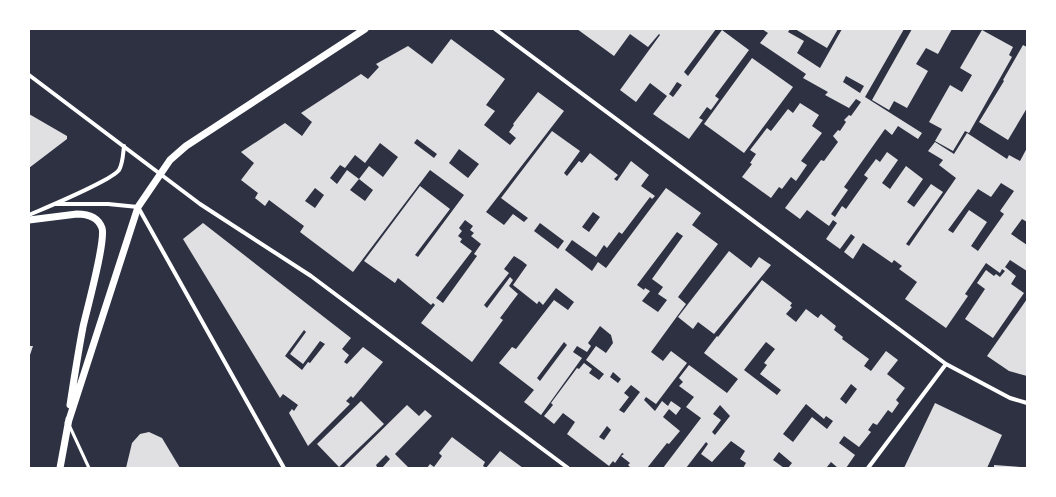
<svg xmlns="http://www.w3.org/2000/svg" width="1056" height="497" font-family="'Public Sans',sans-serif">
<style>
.building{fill:#e0e0e3;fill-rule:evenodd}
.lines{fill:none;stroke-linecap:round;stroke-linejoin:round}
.service{stroke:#fff;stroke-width:3}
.minor{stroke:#fff;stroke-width:4}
.tertiary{stroke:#fff;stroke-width:7}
</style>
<rect width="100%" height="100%" fill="#2d3142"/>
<path class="building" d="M577,29H716L684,72L688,76L722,30L749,50L715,96L719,99L711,110L707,107L699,118L703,120L689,139L653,114L667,96L650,83L636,102L620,90L660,35L659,34L648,47L630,34L614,56ZM677,82L682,85L673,97L669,94Z
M762,29H790L788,32L804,41L797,53L820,68L842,29H904L865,97L922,133L918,139L898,126L892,135L885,129L844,187L848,190L831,214L835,217L842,206L846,209L868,178L864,175L876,159L880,162L887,152L898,160L882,183L890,189L906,166L923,179L907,202L914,207L931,184L943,192L906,244L909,246L956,178L939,165L943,160L928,151L935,142L954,154L967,133L1007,159L1009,155L1020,161L1027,148V222L1022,219L1011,234L1027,245V271L1010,260L1005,267L1016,276L1011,284L1024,293L993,338L965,319L985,289L977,283L986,270L994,276L996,274L1000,277L1005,271L1002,269L1000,273L986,263L965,294L968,296L946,328L905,299L917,282L899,269L902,266L894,260L892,263L863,243L853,259L844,252L855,237L851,234L840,249L826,239L837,223L833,220L829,226L807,210L800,219L785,208L821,160L824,161L838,142L833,136L838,130L840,131L846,122L844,120L849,115L851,116L861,102L856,99L849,108L825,95L828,92L803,78L806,74L760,43L768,33ZM846,76L864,86L860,93L843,82ZM1001,183L1014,191L1000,211L1004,214L978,251L971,246L987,222L969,210L953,233L948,230L978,189L991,197Z
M795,29H838L827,48Z
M912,29H952L938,54L926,48L916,64L928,71L907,108L894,101L889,110L872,100Z
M982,30L1013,47L1009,55L1012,57L969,133L965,131L953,151L935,141L942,129L929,122L950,85L962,92L972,75L960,68Z
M451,39L505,79L486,105L495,111L484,125L510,145L516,138L509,132L514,125L513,124L538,92L564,111L486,212L504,225L513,214L524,222L528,218L501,198L552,131L580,151L564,173L567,176L579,161L582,163L590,153L618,175L614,179L617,181L631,161L649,175L641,186L655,196L652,199L650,197L622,234L619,232L607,248L604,245L596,257L572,240L565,250L592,271L598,262L606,268L666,188L701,213L692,225L718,244L678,297L686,304L651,352L663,361L671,351L687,363L656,404L646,397L644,400L655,411L662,401L668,406L671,401L681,408L676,415L669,409L663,417L680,431L669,444L667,443L647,468H631L628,465L630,463L621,456L624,454L622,453L615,463L613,461L609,466L567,434L575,422L563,413L554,424L544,416L553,405L551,403L577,368L579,369L584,363L592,369L589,373L599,380L604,374L586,360L596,346L606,353L613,343L611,335L600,326L588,343L591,346L587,352L577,346L573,352L582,358L541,415L524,402L534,390L499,363L512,347L516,349L554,300L568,310L574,302L556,288L543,305L539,301L537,304L513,285L527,265L522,261L514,256L504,269L509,273L484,305L487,308L510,277L513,280L509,286L518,294L500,318L503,320L472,362L421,323L435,305L433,303L431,305L398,278L395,283L364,261L420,186L450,209L415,255L418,257L464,195L430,170L353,272L300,232L304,226L269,200L265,206L255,198L258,193L241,180L254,163L241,152L285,123L302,136L312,122L301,113L361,74L368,79L379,67L376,64L408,46L432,64ZM417,139L437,154L434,158L414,143ZM380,143L398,157L383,177L369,166L359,179L373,190L365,201L350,190L359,179L347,170L337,184L330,178L340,165L345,168L355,155L365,163ZM459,149L479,164L468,178L449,163ZM315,188L324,195L315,208L305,201ZM593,212L600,217L589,232L582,227ZM465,220L473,226L470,230L474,233L471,236L481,244L474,254L477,256L443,303L436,298L472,251L460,242L462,239L458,236L462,231L459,228ZM540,223L564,241L558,249L534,231ZM677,232L683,236L652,279L663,287L658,294L667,300L658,312L642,301L650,291L645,288L644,290L637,285ZM564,342L567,345L540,381L537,378ZM613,372L621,379L618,383L610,377ZM631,385L640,392L624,413L619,410L629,397L624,393ZM607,426L611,430L604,440L599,437Z
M1023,45L1027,47V108L1008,140L979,122L1004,81L1003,80Z
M752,58L793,87L744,153L704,124Z
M800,103L819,115L812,126L822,133L801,161L807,165L796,181L791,177L782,189L779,187L771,198L742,177L752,164L750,163L756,154L750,150L767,128L771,131L788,109L793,113Z
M29,114L67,136V139L29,168Z
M203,223L351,338L342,349L349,355L344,362L347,364L363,347L383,362L353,398L351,396L346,401L350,404L308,446L289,413L292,409L294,411L298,405L283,394L280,398L183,239ZM304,330L306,332L290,354L303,364L320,341L325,344L310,363L308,362L302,370L285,356Z
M729,251L751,268L759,257L771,265L714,334L698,322L693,329L678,317Z
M762,280L792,303L790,306L792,307L786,314L796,322L806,309L818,318L821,314L836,326L834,330L843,337L842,339L869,359L864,366L871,371L886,351L898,360L887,374L905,388L896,400L899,403L892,413L888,410L877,425L873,423L868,430L871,432L859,447L844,436L839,443L855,455L846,468H838L831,462L827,467L828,468H788L792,463L779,452L773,460L784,468H743L746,463L740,459L745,451L731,441L712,462L701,454L708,444L706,442L686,468H663L701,418L686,407L694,397L679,386L683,382L679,378L689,365L727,393L738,379L704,353L717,336L718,337ZM766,342L775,349L764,363L767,365L760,374L781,390L777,395L744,370ZM851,384L857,389L846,404L840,399ZM806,404L824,419L826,416L833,421L827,429L812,417L793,442L783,434ZM720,405L730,416L715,435L712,432L721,420L713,414Z
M1027,299V376L1009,371L987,356Z
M29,346H33L29,358Z
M361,401L384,424L339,467L317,444Z
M935,403L1002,435L987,468H904Z
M407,405L419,416L425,410L432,416L395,454L408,467L407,468H382L390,459L386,455L376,465L377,467L376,468H343Z
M149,432L162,438L180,468H126L132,443L140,434Z
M452,437L485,462L483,466L486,468H427L430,464L434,467L442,456L439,453Z
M500,451L523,468H486Z
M994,465L1021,467V468H994Z"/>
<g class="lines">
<path class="service" d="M70,427L89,468"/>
<path class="minor" d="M495,29L946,364L1010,398L1027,403
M29,75L200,204L311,276L568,468
M54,204H108L138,207L284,468
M29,215C45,208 111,181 119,170C123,163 123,154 124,146
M868,468L946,364"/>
<path class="tertiary" d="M29,220L77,214C88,214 98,217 102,228C106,241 87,309 83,327C78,353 74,379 70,405
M68,423L138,207L170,160L186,146L365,29
M60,468L69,419"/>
</g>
<rect width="1056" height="497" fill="none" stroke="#ffffff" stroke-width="60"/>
</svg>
